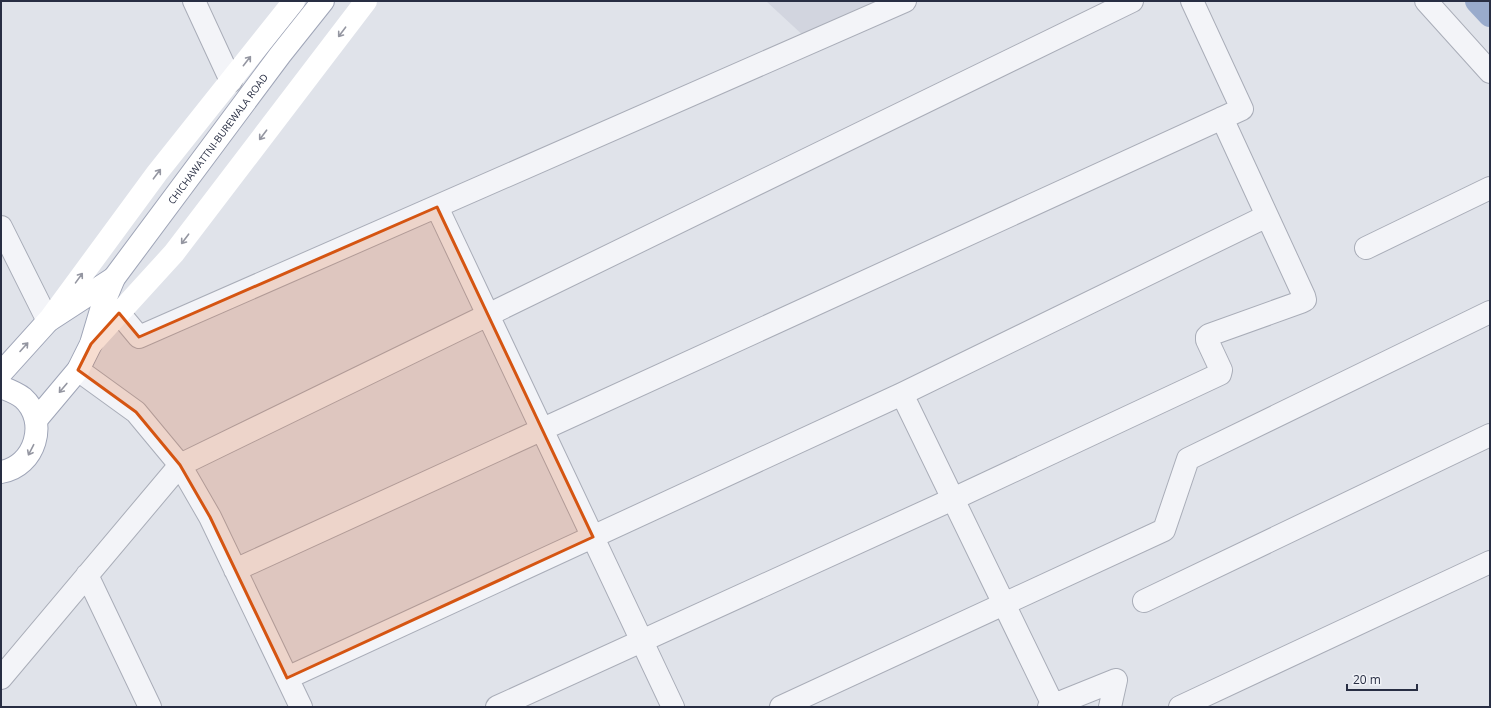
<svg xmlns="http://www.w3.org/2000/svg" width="1491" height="708" font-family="'Open Sans',sans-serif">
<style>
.built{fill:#d2d5df}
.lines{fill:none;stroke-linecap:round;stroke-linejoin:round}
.canal{stroke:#99abcc;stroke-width:24}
.street-casing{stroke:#a9adb8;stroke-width:24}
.primary-casing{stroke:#9fa5b7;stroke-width:24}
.street{stroke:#f3f4f8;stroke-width:22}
.secondary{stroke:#fff;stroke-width:22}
.primary{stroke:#fff;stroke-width:22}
.oneway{stroke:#9496a1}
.marked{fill:#d55512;fill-opacity:0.2;stroke:#d55512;stroke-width:3;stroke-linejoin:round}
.labels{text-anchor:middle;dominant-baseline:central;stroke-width:3;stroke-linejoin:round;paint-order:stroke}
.street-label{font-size:10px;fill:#282e43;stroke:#f0f2f7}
</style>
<rect width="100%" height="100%" fill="#e0e3ea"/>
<path class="built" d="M766,1H879L806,38Z"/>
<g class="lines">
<path class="canal" d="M1477,1L1490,15"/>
<g class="street-casing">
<path id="street" d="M194,1L231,81
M1426,1L1490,72
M437,207L673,707
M1,227L48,321
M1366,248L1490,188
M119,313L139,337L905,1
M78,370L136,412L180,465L210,517L301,707
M902,394L1053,705
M235,570L1242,109L1192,1
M87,575L150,707
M1144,601L1490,435
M1,678L180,465L1132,1
M287,678L902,394L1267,216
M497,707L953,499L1220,374L1221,370L1207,340V337L1209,335L1301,302L1305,300L1304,296L1222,118
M781,707L1164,530L1188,459L1490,312
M1049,707L1116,680
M1110,707L1116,680
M1180,707L1490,562"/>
</g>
<g class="primary-casing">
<g id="primary">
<path d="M1,373L48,321L114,278"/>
<path d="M1,387C9,390 17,393 23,398C49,421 35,467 1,472"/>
<path id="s1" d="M36,420L78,370L91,344L102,307L114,278L280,55L323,1"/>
</g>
</g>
<use href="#street" class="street"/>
<path class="secondary" d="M49,320L157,173L294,1
M91,344L174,253L366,1"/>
<use href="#primary" class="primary"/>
</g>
<defs><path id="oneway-shaft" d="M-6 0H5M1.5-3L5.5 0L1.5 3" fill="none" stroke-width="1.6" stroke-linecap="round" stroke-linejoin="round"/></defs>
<g class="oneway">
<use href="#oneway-shaft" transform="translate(342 32) rotate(127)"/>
<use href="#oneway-shaft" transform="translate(247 61) rotate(-52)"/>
<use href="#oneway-shaft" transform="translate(263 135) rotate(127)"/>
<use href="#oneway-shaft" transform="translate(157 174) rotate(-53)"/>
<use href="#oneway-shaft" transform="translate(185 239) rotate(127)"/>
<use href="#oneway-shaft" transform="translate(79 278) rotate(-54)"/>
<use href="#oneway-shaft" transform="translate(24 347) rotate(-48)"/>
<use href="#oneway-shaft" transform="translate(63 388) rotate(130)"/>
<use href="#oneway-shaft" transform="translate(31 450) rotate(117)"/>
</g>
<path class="marked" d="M437,207L593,537L287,678L210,517L180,465L136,412L78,370L91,344L119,313L139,337Z"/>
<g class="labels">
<g class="street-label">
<text stroke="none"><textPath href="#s1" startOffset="338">CHICHAWATTNI-BUREWALA ROAD</textPath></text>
</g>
</g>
<rect width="1491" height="708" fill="none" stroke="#282e43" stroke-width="4"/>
<path d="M1347 684v6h70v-6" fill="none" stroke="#282e43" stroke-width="2"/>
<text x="1353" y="684" font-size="12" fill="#282e43" stroke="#f0f2f7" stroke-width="3" paint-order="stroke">20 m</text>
</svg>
